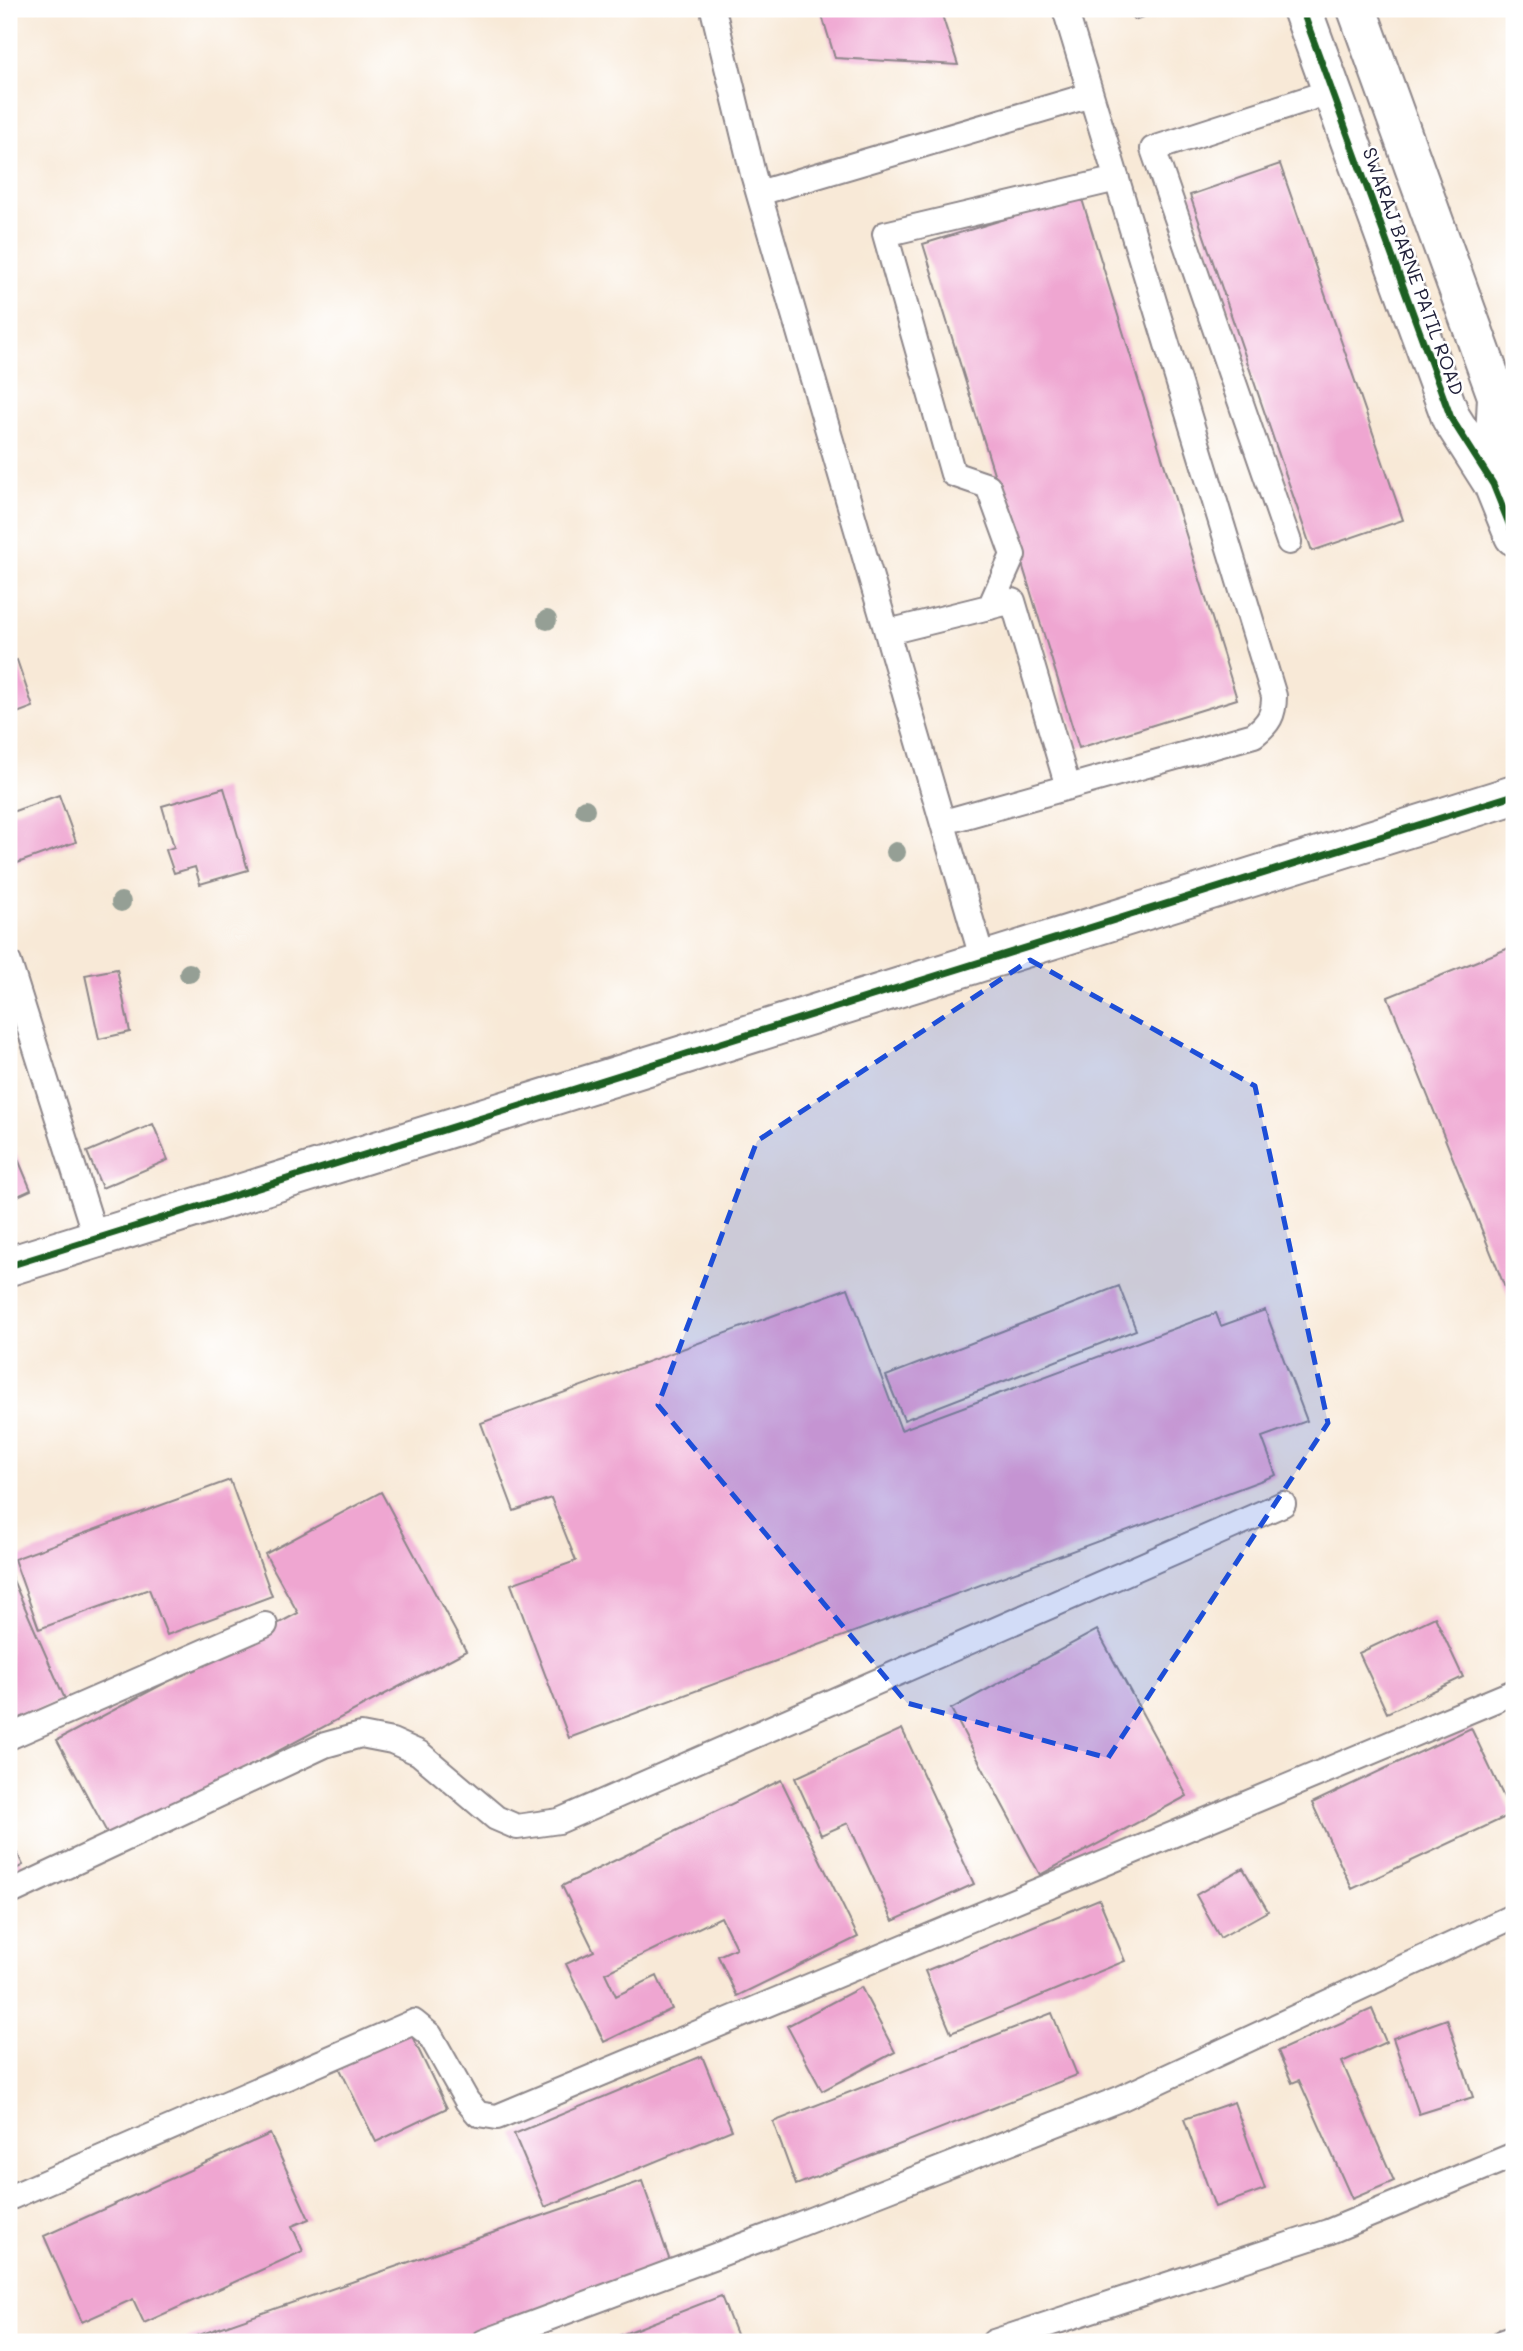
<svg xmlns="http://www.w3.org/2000/svg" width="1523" height="2351" font-family="Mali,sans-serif">
<style>
.building{fill:#efa6d1}
.lines{fill:none;stroke-linecap:round;stroke-linejoin:round}
.lane-casing{stroke:#8d8689;stroke-width:28}
.street-casing{stroke:#8d8689;stroke-width:42}
.lane{stroke:#fff;stroke-width:24}
.street{stroke:#fff;stroke-width:38}
.cycleway-casing{stroke:#fff;stroke-width:11}
.cycleway{stroke:#1b5e20;stroke-width:7}
.tree{fill:#959f95}
.marked{fill:#1d4ed8;fill-opacity:0.2;stroke:#1d4ed8;stroke-width:5;stroke-dasharray:14 9;stroke-linejoin:round}
.labels{text-anchor:middle;dominant-baseline:central;stroke-width:5;stroke-linejoin:round;paint-order:stroke}
.street-label{font-size:19px;fill:#22223b;stroke:#fff}
</style>
<rect width="100%" height="100%" fill="#fff"/>
<filter id="ink" filterUnits="userSpaceOnUse"><feTurbulence type="fractalNoise" baseFrequency=".0143" numOctaves="2"/><feDisplacementMap in="SourceGraphic" scale="14" xChannelSelector="R" yChannelSelector="G"/><feConvolveMatrix kernelMatrix="1 2 1 2 8 2 1 2 1" color-interpolation-filters="sRGB"/></filter>
<filter id="wash" filterUnits="userSpaceOnUse"><feTurbulence type="fractalNoise" baseFrequency=".00686" numOctaves="4" result="noise"/><feDisplacementMap in="SourceGraphic" scale="28" xChannelSelector="R" yChannelSelector="G"/><feGaussianBlur stdDeviation="1.57" result="paint"/><feColorMatrix in="noise" values="0 0 0 0 0 0 0 0 0 0 0 0 0 0 0 0 0 1.4 0 .05"/><feComposite in="paint" operator="in"/></filter>
<g filter="url(#wash)">
<rect width="100%" height="100%" fill="#f8e9d7"/>
<g id="blocks">
<path class="building" d="M820,9H940L958,65L835,58Z
M1129,9H1166L1134,20Z
M1280,164L1403,520L1312,551L1190,195Z
M1081,196L1237,699L1079,748L923,244Z
M17,660L33,707L9,716V663Z
M224,788L248,870L200,884L195,867L174,873L166,850L174,847L162,806Z
M59,795L76,842L9,866V813Z
M1514,946V1310L1388,997Z
M117,969L130,1032L99,1039L85,975Z
M153,1124L168,1160L102,1188L87,1152Z
M13,1147L31,1190L9,1200V1149Z
M1119,1286L1136,1330L904,1420L886,1376Z
M848,1288L901,1430L1216,1313L1221,1326L1265,1310L1307,1421L1262,1437L1276,1475L569,1738L511,1584L576,1561L551,1498L514,1511L481,1423Z
M230,1480L272,1596L167,1635L149,1589L39,1629L14,1559Z
M381,1492L466,1651L111,1840L57,1740L298,1613L265,1554Z
M9,1571L65,1699L9,1723Z
M1435,1617L1463,1677L1387,1713L1359,1653Z
M1097,1630L1187,1796L1040,1875L951,1709Z
M1471,1728L1512,1814L1352,1889L1312,1803Z
M902,1729L974,1884L893,1921L848,1823L821,1835L795,1778Z
M781,1780L858,1937L737,1996L718,1956L736,1948L721,1917L605,1973L616,1996L657,1976L672,2009L604,2042L566,1964L594,1951L562,1886Z
M9,1837L23,1865L9,1873Z
M1243,1868L1268,1911L1220,1938L1196,1895Z
M1099,1899L1125,1961L951,2033L925,1971Z
M861,1987L895,2052L822,2091L787,2026Z
M1372,2009L1386,2042L1342,2062L1394,2181L1352,2199L1299,2080L1292,2083L1278,2051Z
M1052,2013L1077,2075L796,2185L773,2122Z
M1447,2019L1473,2097L1419,2114L1393,2038Z
M408,2028L447,2108L376,2142L337,2063Z
M702,2056L732,2130L545,2207L514,2134Z
M1234,2102L1265,2189L1215,2207L1184,2119Z
M270,2134L309,2219L292,2226L303,2251L144,2323L133,2299L82,2322L44,2236Z
M642,2181L672,2267L454,2342H179Z
M721,2296L739,2342H603Z"/>
</g>
</g>
<g filter="url(#ink)">
<use href="#blocks" fill-opacity="0" stroke="#8d8689" stroke-width="2"/>
<g class="lines">
<g class="lane-casing">
<path id="lane" d="M713,9L753,174L983,961
M759,193L1091,95
M1289,542L1153,149L1332,91
M990,607L1013,555L988,486L953,474L885,234L1117,179
M888,632L1013,601L1068,787
M944,822L1254,735C1269,723 1274,715 1274,696L1065,9
M9,963L96,1239
M9,1737L265,1625
M9,1893L325,1745L361,1735L392,1741L419,1753L496,1818L517,1827L559,1821L1283,1504
M9,2198L414,2022L430,2035L467,2101L478,2114L497,2117L1514,1692
M484,2342L790,2228L1122,2098L1514,1916
M994,2342L1328,2232L1514,2155
M1503,2342L1514,2338"/>
</g>
<g class="street-casing">
<path id="street" d="M1302,9L1451,418L1493,484L1514,536
M1357,9L1497,396L1493,484
M9,1266L1514,795"/>
</g>
<use href="#lane" class="lane"/>
<use href="#street" class="street"/>
<g class="cycleway-casing">
<path id="cycleway" d="M1302,9L1451,418L1493,484L1514,536
M9,1266L1514,795"/>
</g>
<use href="#cycleway" class="cycleway"/>
</g>
<g class="tree">
<circle cx="547" cy="620" r="10"/>
<circle cx="585" cy="809" r="10"/>
<circle cx="896" cy="852" r="10"/>
<circle cx="121" cy="902" r="10"/>
<circle cx="189" cy="973" r="10"/>
</g>
</g>
<path class="marked" d="M1030,960L1255,1086L1328,1423L1108,1758L907,1703L658,1405L757,1141Z"/>
<g class="labels">
<g class="street-label">
<text transform="translate(1414 271) rotate(70)">SWARAJ BARNE PATIL ROAD</text>
</g>
</g>
<rect width="1523" height="2351" fill="none" stroke="#fff" stroke-width="35"/>
</svg>
